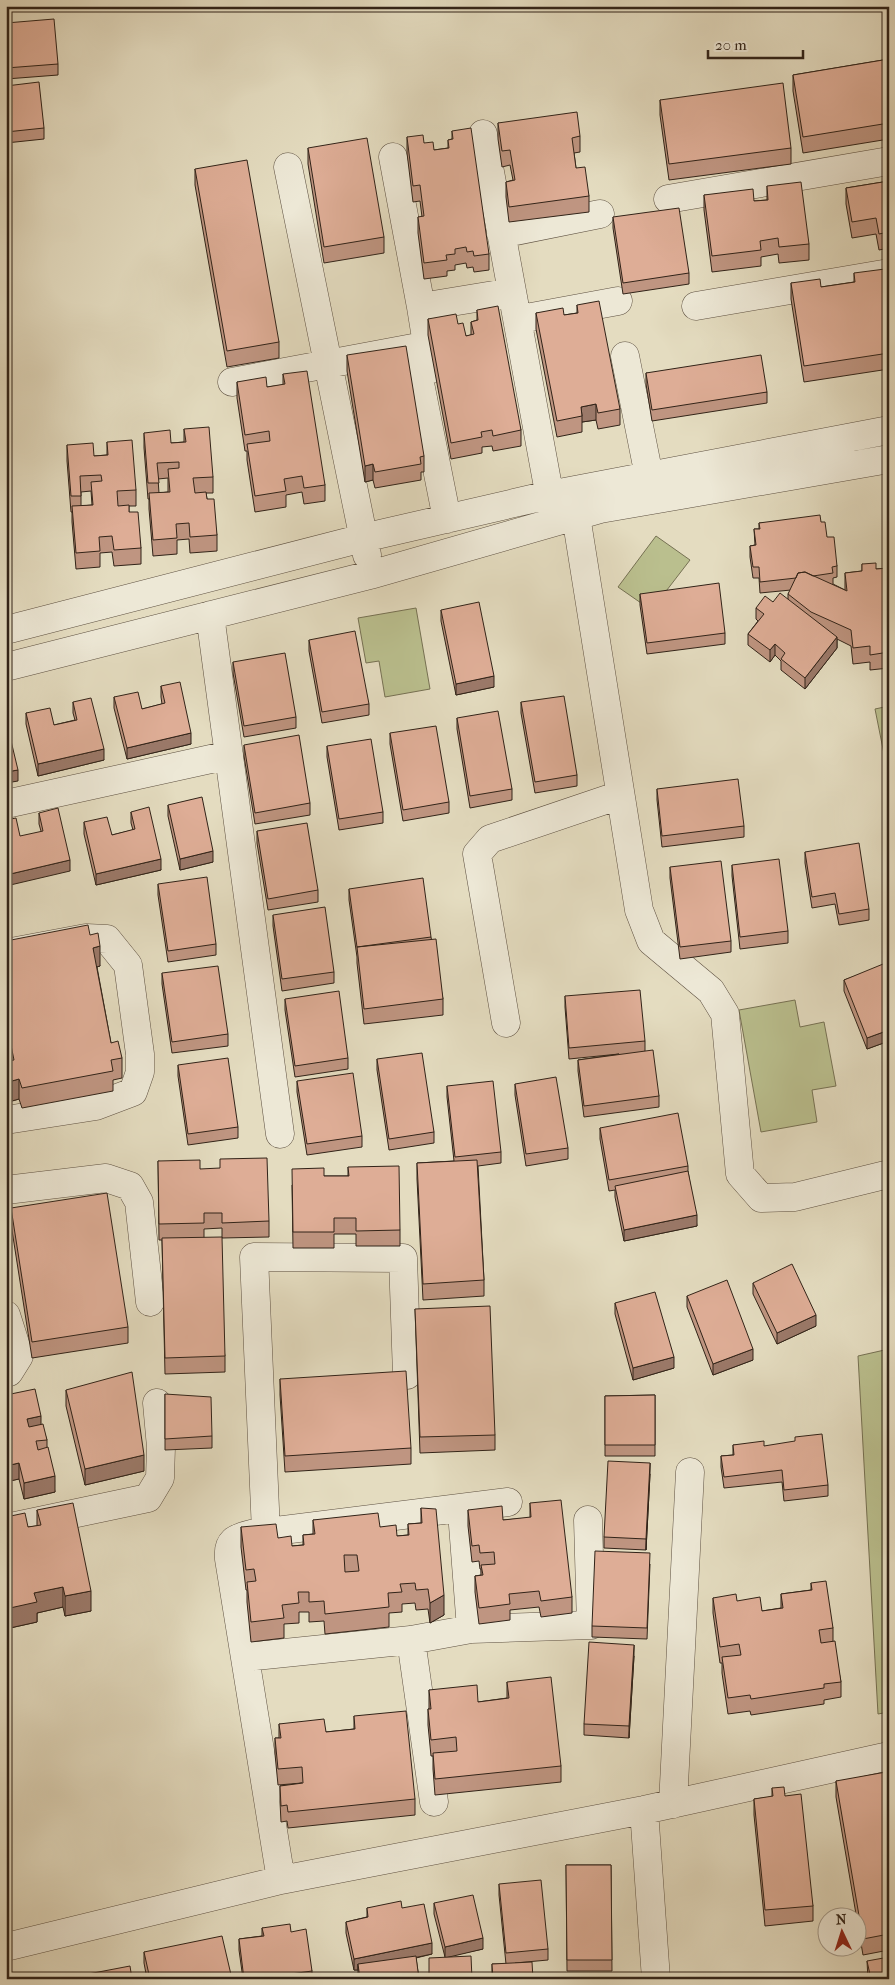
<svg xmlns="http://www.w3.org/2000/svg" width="895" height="1985" font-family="'IM FELL French Canon',serif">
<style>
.green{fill:#babf8e;stroke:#767153}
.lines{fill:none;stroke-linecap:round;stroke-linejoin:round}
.minor-casing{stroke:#5e5142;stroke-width:29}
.minor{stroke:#ede8d6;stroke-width:28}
.wall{fill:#bf9581;stroke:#312318;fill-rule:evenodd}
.shaded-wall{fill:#9b7969;stroke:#312318}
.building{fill:#dead96;stroke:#312318;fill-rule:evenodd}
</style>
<rect width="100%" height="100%" fill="#e4dcc0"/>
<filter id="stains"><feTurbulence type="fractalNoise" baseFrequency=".004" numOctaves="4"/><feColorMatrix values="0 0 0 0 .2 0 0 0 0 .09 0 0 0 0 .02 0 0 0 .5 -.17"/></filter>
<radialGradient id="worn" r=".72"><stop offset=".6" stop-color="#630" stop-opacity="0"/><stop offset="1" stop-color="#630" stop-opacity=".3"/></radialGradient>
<path class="green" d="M656,536L690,560L660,599L641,603L618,587Z
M416,608L430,689L385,697L379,661L366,663L358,618Z
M889,706V779L875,709Z
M795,1000L800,1027L824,1022L836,1086L812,1090L817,1122L761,1132L739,1010Z
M889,1349V1712L878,1714L858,1356Z"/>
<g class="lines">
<g class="minor-casing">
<path id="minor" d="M483,134L553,514
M393,157L421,307
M288,167L367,555
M668,199L889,161
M501,234L600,214
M696,306L889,273
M526,318L618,301
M625,356L649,476
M431,369L421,307L512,292
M232,382L413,348L447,519
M576,516L639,910L651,941L711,991L725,1014L740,1174L761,1198L795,1197L889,1174
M210,615L280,1134
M6,630L363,538L549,495L889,430
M6,667L370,575L600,509L889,459
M6,804L229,755
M6,953L86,938L107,939L128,965L140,1054V1072L133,1092L96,1106L6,1120
M506,1023L477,854L490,839L620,795
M6,1190L106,1178L130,1186L139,1202L150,1302
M6,1315L19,1356L9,1372H6
M463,1525L471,1629
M6,1528L148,1498L160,1478L161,1447L157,1403
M266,1532L254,1257L403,1258L407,1375
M411,1640L434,1802
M246,1657L411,1640L471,1629L591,1625L588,1520
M673,1804L690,1472
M644,1810L656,1979
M281,1880L229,1559C227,1541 235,1538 251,1534L508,1502
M6,1947L281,1880L644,1810L889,1756"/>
</g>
<use href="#minor" class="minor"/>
</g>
<path class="wall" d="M6,6H45L6,9Z
M6,23L58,64V75L6,79Z
M889,59V139L803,153L793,91V75Z
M6,86L44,128V139L6,143Z
M660,100L791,148V164L669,180L660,115Z
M498,123L580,136V152L574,153L576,168L589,196V212L509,222L506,197V182L513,180L510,165L502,167L498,139Z
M452,131L489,254V270L474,272L473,267L467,268L466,263L455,265V270L447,271V276L424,279L418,233V217H422L420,201L413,202L407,153V137L424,143L434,150L448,148V140L452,139Z
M308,148L384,237V253L324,263L308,164Z
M195,169L279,342V358L227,367L195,185Z
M889,181V248L879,250L876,234L852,238L846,204V188Z
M767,186L809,244V260L779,263L778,254L761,257V266L712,272L704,210V195L754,201L767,200Z
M613,217L689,273V284L623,294L613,228Z
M854,273L889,294V369L804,382L791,299V283L821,287L854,282Z
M577,305L620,409V425L598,429L596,420L582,422V432L557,437L536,329V313L564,315L577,313Z
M477,310L521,430V446L493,451L492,446L482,447V453L451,459L428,335V319L458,324L466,336L471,335V322L477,320Z
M347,355L424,456V472H421V480L375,488L373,480L365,482L347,371Z
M646,373L767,392V403L652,421L646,384Z
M283,374L325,485V501L304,504L302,492L286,495V507L255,512L247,460V451H245L237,398V382L267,387L283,385Z
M184,429L213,477V493H206L207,499L217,535V551L190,553L189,539L177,540V554L153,556L149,509V499H148L144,448V433L171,443L184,442ZM168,478V492L159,493L158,479Z
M107,442L136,490V506H129V512L141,548V564L114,566L112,552L100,553V567L76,569L72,522V512H71L67,461V445L94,456L107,455ZM91,491L92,505L81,506V492Z
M821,522L837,566V577L833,578V584L845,590V573L862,571V564L876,569L889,568V668L870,670V662L853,664L851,646L837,639V648L805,689L781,670V661L775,655L770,662L748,645V634L758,621L756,619V608L773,602L788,599V594L791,590L760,593L759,578H753L750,557V546L755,545L754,529H759V523Z
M640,594L725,633V644L647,654L640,605Z
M441,610L494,687L456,695L441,621Z
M309,640L369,704V715L322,723L309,651Z
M233,662L296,717V728L244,737L233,673Z
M161,686L191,744L127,759L114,708V697L142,709L162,704L161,697Z
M73,702L104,760L38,776L26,724V713L54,725L75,720L73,713Z
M521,702L577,775V786L535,793L521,713Z
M457,718L512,789V800L470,808L457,729Z
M390,733L449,802V813L403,821L390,744Z
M244,745L310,803V815L255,824L244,756Z
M327,746L383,812V823L339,830L327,757Z
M657,789L744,826V837L662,847L657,800Z
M168,805L213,862L180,870L168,816Z
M131,812L161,870L96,885L84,834V822L112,835L133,830L131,823Z
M39,813L70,871L41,831L39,824Z
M257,831L318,890V902L268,910L257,843Z
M805,852L869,909V920L839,925L835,904L812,908L805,863Z
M732,865L788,931V943L740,949L732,876Z
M670,867L731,941V952L680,959L670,878Z
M158,884L216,944V955L168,962L158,895Z
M349,889L431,937L443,999V1015L364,1024L357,963V957L349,900Z
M273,915L334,972V983L282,991L273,926Z
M90,935L100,966L97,967L111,1043L122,1058V1078L113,1080V1091L22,1108L19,1099L12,1101L8,1081V1061H10L6,1041V941Z
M889,964V1041L867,1049L844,991V980Z
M162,973L228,1034V1046L172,1053L162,984Z
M565,996L645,1041V1051L659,1096V1107L584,1117L578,1071V1060L619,1054L569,1059L565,1007Z
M285,999L348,1058V1069L295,1077L285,1010Z
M377,1059L434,1132V1143L389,1150L377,1070Z
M178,1065L238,1127V1138L188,1145L178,1076Z
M297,1081L362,1136V1147L307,1155L297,1092Z
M515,1084L568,1148V1159L526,1166L515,1095Z
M447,1086L501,1152V1163L478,1166L484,1280V1296L423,1300L417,1179V1163L454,1161L447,1097Z
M600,1128L688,1166V1171L697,1226L624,1241L615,1197V1190L609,1191L600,1139Z
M158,1161L200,1169L269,1221V1237L222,1238V1228L204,1229V1237L225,1356V1372L165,1374L162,1240H159Z
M348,1167L400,1230V1246H356V1234H334V1248H293L292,1185L324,1176H348Z
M11,1208L128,1327V1343L32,1358L11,1224Z
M888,1252H889V1266L888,1263Z
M753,1283L816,1326L777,1344L753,1294Z
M687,1296L753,1360L713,1375L687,1307Z
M615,1303L674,1368L633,1380L615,1314Z
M415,1309L495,1435V1450L420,1453Z
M280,1379L411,1448V1464L285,1472L280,1395Z
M66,1390L144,1471L85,1485L66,1406Z
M165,1394L212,1436V1448L165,1450Z
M6,1395L41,1424L47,1440V1448L55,1492L24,1499L19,1479L8,1481L9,1502H6L7,1417Z
M655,1395V1456H605V1396Z
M733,1445L764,1446L828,1485V1496L784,1501L782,1482L724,1488L721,1467V1456L733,1455Z
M650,1474L646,1550L604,1548V1537Z
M530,1503L572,1597V1613L541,1617L539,1607L510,1610V1620L479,1624L475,1592V1576L481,1575V1569H480L479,1561L472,1562L468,1526V1510L503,1520L530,1518Z
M421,1508L444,1615L430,1623L428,1609L416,1610L415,1603L402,1604V1612L389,1613V1627L325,1634L324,1621L309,1622V1612H299V1623L284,1624V1638L251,1642L247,1602V1590H246L241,1547V1527L278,1538L292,1546L303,1545V1535L313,1534V1520L380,1527L397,1536L408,1535V1524L421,1523Z
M37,1510L91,1611L65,1616L63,1607L37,1613V1622L10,1628L6,1613V1517L28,1527L37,1526Z
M650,1564L647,1639L592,1637V1626Z
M811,1583L833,1628V1641L841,1682V1697L824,1700V1704L751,1715L750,1711L728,1714L722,1673V1663H720L713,1613V1598L762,1611L781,1608V1594L811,1590Z
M634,1656L629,1738L584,1735V1724Z
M507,1682L561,1766V1782L435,1795L433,1769V1756H431L428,1725V1709H429V1690L478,1702L507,1698Z
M354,1716L415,1799V1815L288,1828L287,1821L281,1822L280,1802V1786L302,1783L278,1785L275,1754V1738H279V1724L326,1732L354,1729Z
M836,1781L889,1788V1950L863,1955L836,1797Z
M772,1788L785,1796L813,1906V1921L765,1926L754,1815V1799L772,1797Z
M566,1865H611L612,1971H567Z
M499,1884L548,1949V1960L515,1963L533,1979H492V1964H506L499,1895Z
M434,1903L483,1949L445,1957L434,1914Z
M367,1908H402L432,1954L416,1958L419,1979H358V1970H354L346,1933V1922L367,1917Z
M262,1928L291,1932L312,1971V1979H243L239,1950V1939L262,1936Z
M144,1952L232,1979H147L144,1963Z
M867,1961L889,1979H868Z"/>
<path class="shaded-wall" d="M596,404V420L582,422V416L581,407Z
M373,464V480L365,482V466Z
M837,637V648L805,689V678Z
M775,644V655L770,662V650Z
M494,676V687L456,695V684Z
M191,733V744L127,759V748Z
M104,749V760L38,776V764Z
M18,770V781L6,783V772Z
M213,851V862L180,870V859Z
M161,859V870L96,885V874Z
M70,860V871L6,886V875Z
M100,946V966L93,968V948Z
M889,1030V1041L867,1049V1038Z
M19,1079V1099L12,1101V1081Z
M697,1215V1226L624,1241V1230Z
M816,1315V1326L777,1344V1333Z
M753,1349V1360L713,1375V1364Z
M674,1357V1368L633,1380V1368Z
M41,1416V1432L27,1435V1419Z
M144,1455V1471L85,1485V1469Z
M19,1463V1479L6,1482V1466Z
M650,1463V1474L646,1550V1539Z
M55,1476V1492L24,1499V1483Z
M9,1486V1502H6V1487Z
M63,1587V1607L37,1613V1622L10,1628V1608L34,1593Z
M91,1591V1611L65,1616V1596Z
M444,1595V1615L430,1623V1603Z
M634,1645V1656L629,1738V1726Z
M483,1938V1949L445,1958V1947Z
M432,1943V1954L358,1970V1964V1970H354V1959Z"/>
<path class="building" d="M54,19L58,64L6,68V23Z
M889,59V123L803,137L793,75Z
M39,82L44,128L6,132V86Z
M783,83L791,148L669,164L660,100Z
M577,112L580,136L572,138L576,168L585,167L589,196L509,207L506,182L515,180L510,150L502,151L498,123Z
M471,128L489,254L474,256L473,251L467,252L466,247L455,249V254L446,255L447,260L424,263L418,217L424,216L420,185L413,186L407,137L423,135L424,143L433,142L434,150L449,148L448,140L453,139L452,131Z
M367,138L384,237L324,247L308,148Z
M247,160L279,342L227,351L195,169Z
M889,181V232L879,234L876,218L852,222L846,188Z
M801,182L809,244L779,247L778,238L760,241L761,250L712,256L704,195L753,189L754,201L768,200L767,186Z
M679,208L689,273L623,283L613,217Z
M885,269L889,294V353L804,366L791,283L820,279L821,287L855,282L854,273Z
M599,301L620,409L598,413L596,404L581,407L582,416L557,421L536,313L563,308L564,315L578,313L577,305Z
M498,306L521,430L493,436L492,430L481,432L482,437L451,443L428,319L456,314L458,324L463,323L466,336L474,334L471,322L478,320L477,310Z
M406,346L424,456L420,457L421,464L375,472L373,464L365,466L347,355Z
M761,355L767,392L652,410L646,373Z
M307,371L325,485L304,488L302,476L284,479L286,491L255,496L247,444L270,441L269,431L245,435L237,382L266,377L267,387L285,384L283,374Z
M209,427L213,477L193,478L195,493L206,492L207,499H214L217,535L190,537L189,523L176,524L177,538L153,540L149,493L170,492L168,469L179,468V462L157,463L159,483H148L144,433L170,430L171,443L186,442L184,429Z
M132,440L136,490L117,491L118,506L129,505V512H138L141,548L114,550L112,536L99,537L100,551L76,553L72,506L93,505L91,482L102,481L101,475L80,476L81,496H71L67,445L93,443L94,456L108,455L107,442Z
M820,515L821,522H825L827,537H834L837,566L832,567L833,573L813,576L805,572L798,573L796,578L760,582L759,567H753L750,546L756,545L754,529H760L759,523Z
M876,563V569L889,568V652L870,655V646L853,648L851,630L811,612L788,594L798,573L805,572L847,591L845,573L862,571V564Z
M719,583L725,633L647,643L640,594Z
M780,593L837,637L805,678L781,659L785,653L775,644L770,650L748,634L764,614L756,608L765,596L773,602Z
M479,602L494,676L456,684L441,610Z
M355,631L369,704L322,712L309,640Z
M285,653L296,717L244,726L233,662Z
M180,682L191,733L127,748L114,697L138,692L142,709L165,703L161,686Z
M564,696L577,775L535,782L521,702Z
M91,698L104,749L38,764L26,713L50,708L54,725L77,720L73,702Z
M498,711L512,789L470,796L457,718Z
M6,720L18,770L6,772Z
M436,726L449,802L403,810L390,733Z
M299,735L310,803L255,813L244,745Z
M371,739L383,812L339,819L327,746Z
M738,779L744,826L662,836L657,789Z
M202,797L213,851L180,859L168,805Z
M149,807L161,859L96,874L84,822L107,817L112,835L135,829L131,812Z
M58,808L70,860L6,875V820L16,818L20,836L43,831L39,813Z
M307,823L318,890L268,899L257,831Z
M859,843L869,909L839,914L835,893L812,897L805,852Z
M779,859L788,931L740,937L732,865Z
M721,861L731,941L680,947L670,867Z
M207,877L216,944L168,951L158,884Z
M423,878L431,937L357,947L349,889Z
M325,907L334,972L282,979L273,915Z
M88,925L90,935L98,933L100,946L93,948L111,1043L118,1041L122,1058L111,1060L113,1071L22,1088L19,1079L12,1081L8,1061L14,1060L6,1021V941Z
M436,939L443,999L364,1009L357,947Z
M888,962L889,1030L867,1038L844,980Z
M218,966L228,1034L172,1042L162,973Z
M640,990L645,1041L569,1048L565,996Z
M339,991L348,1058L295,1066L285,999Z
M653,1050L659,1096L584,1106L578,1060Z
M422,1053L434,1132L389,1139L377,1059Z
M228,1058L238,1127L188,1134L178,1065Z
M353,1073L362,1136L307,1144L297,1081Z
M556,1077L568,1148L526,1154L515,1084Z
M493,1081L501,1152L455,1157L447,1086Z
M678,1113L688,1166L609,1180L600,1128Z
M267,1158L269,1221L222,1223V1213H204V1223L159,1224L158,1161L200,1160V1169L220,1168V1159Z
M477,1160L484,1280L423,1284L417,1163Z
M399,1166L400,1230L356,1231V1218H334V1232H293L292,1169L324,1168V1176H349L348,1167Z
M688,1171L697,1215L624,1230L615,1186Z
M107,1193L128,1327L32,1342L11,1208Z
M222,1237L225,1356L165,1358L162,1238Z
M792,1264L816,1315L777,1333L753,1283Z
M727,1280L753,1349L713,1364L687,1296Z
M655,1292L674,1357L633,1368L615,1303Z
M490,1306L495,1435L420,1437L415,1309Z
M406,1371L411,1448L285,1456L280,1379Z
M132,1372L144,1455L85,1469L66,1390Z
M35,1389L41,1416L27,1419L29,1427L43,1424L47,1440L36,1441L38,1450L48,1447L55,1476L24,1483L19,1463L6,1466V1417L10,1416L6,1395Z
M165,1394L211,1397L212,1436L165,1439Z
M655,1395V1445H605V1396Z
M822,1434L828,1485L784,1490L782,1470L724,1477L721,1456L734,1455L733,1445L764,1441V1446L795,1441V1437Z
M608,1461L650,1463L646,1539L604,1537Z
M6,1473L9,1486L6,1487Z
M561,1500L572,1597L541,1601L539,1591L509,1594L510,1604L479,1608L475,1576L483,1575L481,1565L495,1564L494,1552L480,1553L479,1545L472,1546L468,1510L502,1506L503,1520L531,1517L530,1503Z
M73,1503L91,1591L65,1596L63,1587L34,1593L37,1602L10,1608L6,1593V1517L25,1513L28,1527L41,1525L37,1510Z
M421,1508L436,1509L444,1595L430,1603L428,1589L416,1590L415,1583L400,1584L402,1592L388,1593L389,1607L325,1614L324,1601L309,1602V1592H298L299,1603L282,1605L284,1618L251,1622L247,1582L256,1581L254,1569L246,1570L241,1527L276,1524L278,1538L291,1536L292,1546L304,1545L303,1535L315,1534L313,1520L378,1513L380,1527L396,1525L397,1536L409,1535L408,1524L422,1523ZM344,1555H357L359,1571L345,1572Z
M595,1551L650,1553L647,1628L592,1626Z
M826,1581L833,1628L819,1630L821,1643L835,1641L841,1682L824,1684V1688L751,1699L750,1695L728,1698L722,1657L741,1655L739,1644L720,1647L713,1598L736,1594L737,1601L760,1597L762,1611L783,1608L781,1594L812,1590L811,1583Z
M589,1642L634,1645L629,1726L584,1724Z
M551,1677L561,1766L435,1779L433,1753L457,1751L456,1737L431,1740L428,1709H431L429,1690L477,1685L478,1702L509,1698L507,1682Z
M406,1711L415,1799L288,1812L287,1805L281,1806L280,1786L303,1783L302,1767L278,1769L275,1738H281L279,1724L324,1719L326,1732L355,1729L354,1716Z
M886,1772L889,1788V1934L863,1939L836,1781Z
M784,1787L785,1796L801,1794L813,1906L765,1910L754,1799L773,1796L772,1788Z
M566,1865H611L612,1960H567Z
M541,1880L548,1949L506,1953L499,1884Z
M473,1895L483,1938L445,1947L434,1903Z
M401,1901L402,1908L424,1904L432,1943L354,1959L346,1922L368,1917L367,1908Z
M290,1924L291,1932L306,1929L312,1971L255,1979H244L239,1939L264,1936L262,1928Z
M222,1936L232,1979H150L144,1952Z
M416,1956L419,1979H360L358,1964Z
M471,1956L472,1979H429V1958Z
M889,1957V1979H871L867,1961Z
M532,1962L533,1979H493L492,1964Z
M130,1966L132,1979H89L88,1974Z"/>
<rect width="895" height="1985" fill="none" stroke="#e4dcc0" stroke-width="25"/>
<rect x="8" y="8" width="880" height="1970" fill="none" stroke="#312318" stroke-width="2.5"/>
<rect x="12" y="12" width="870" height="1960" fill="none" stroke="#312318"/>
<g transform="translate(842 1932) rotate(356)"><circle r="24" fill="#ede8d6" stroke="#a2998a"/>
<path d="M0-4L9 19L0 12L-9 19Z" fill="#8f2418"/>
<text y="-8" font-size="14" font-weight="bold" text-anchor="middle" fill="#312318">N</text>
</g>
<path d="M708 50v8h95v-8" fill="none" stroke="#312318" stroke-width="2.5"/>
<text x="715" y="50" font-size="15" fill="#312318" stroke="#ede8d6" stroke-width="4" paint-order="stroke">20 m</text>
<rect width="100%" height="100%" filter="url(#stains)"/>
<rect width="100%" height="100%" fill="url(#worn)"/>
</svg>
